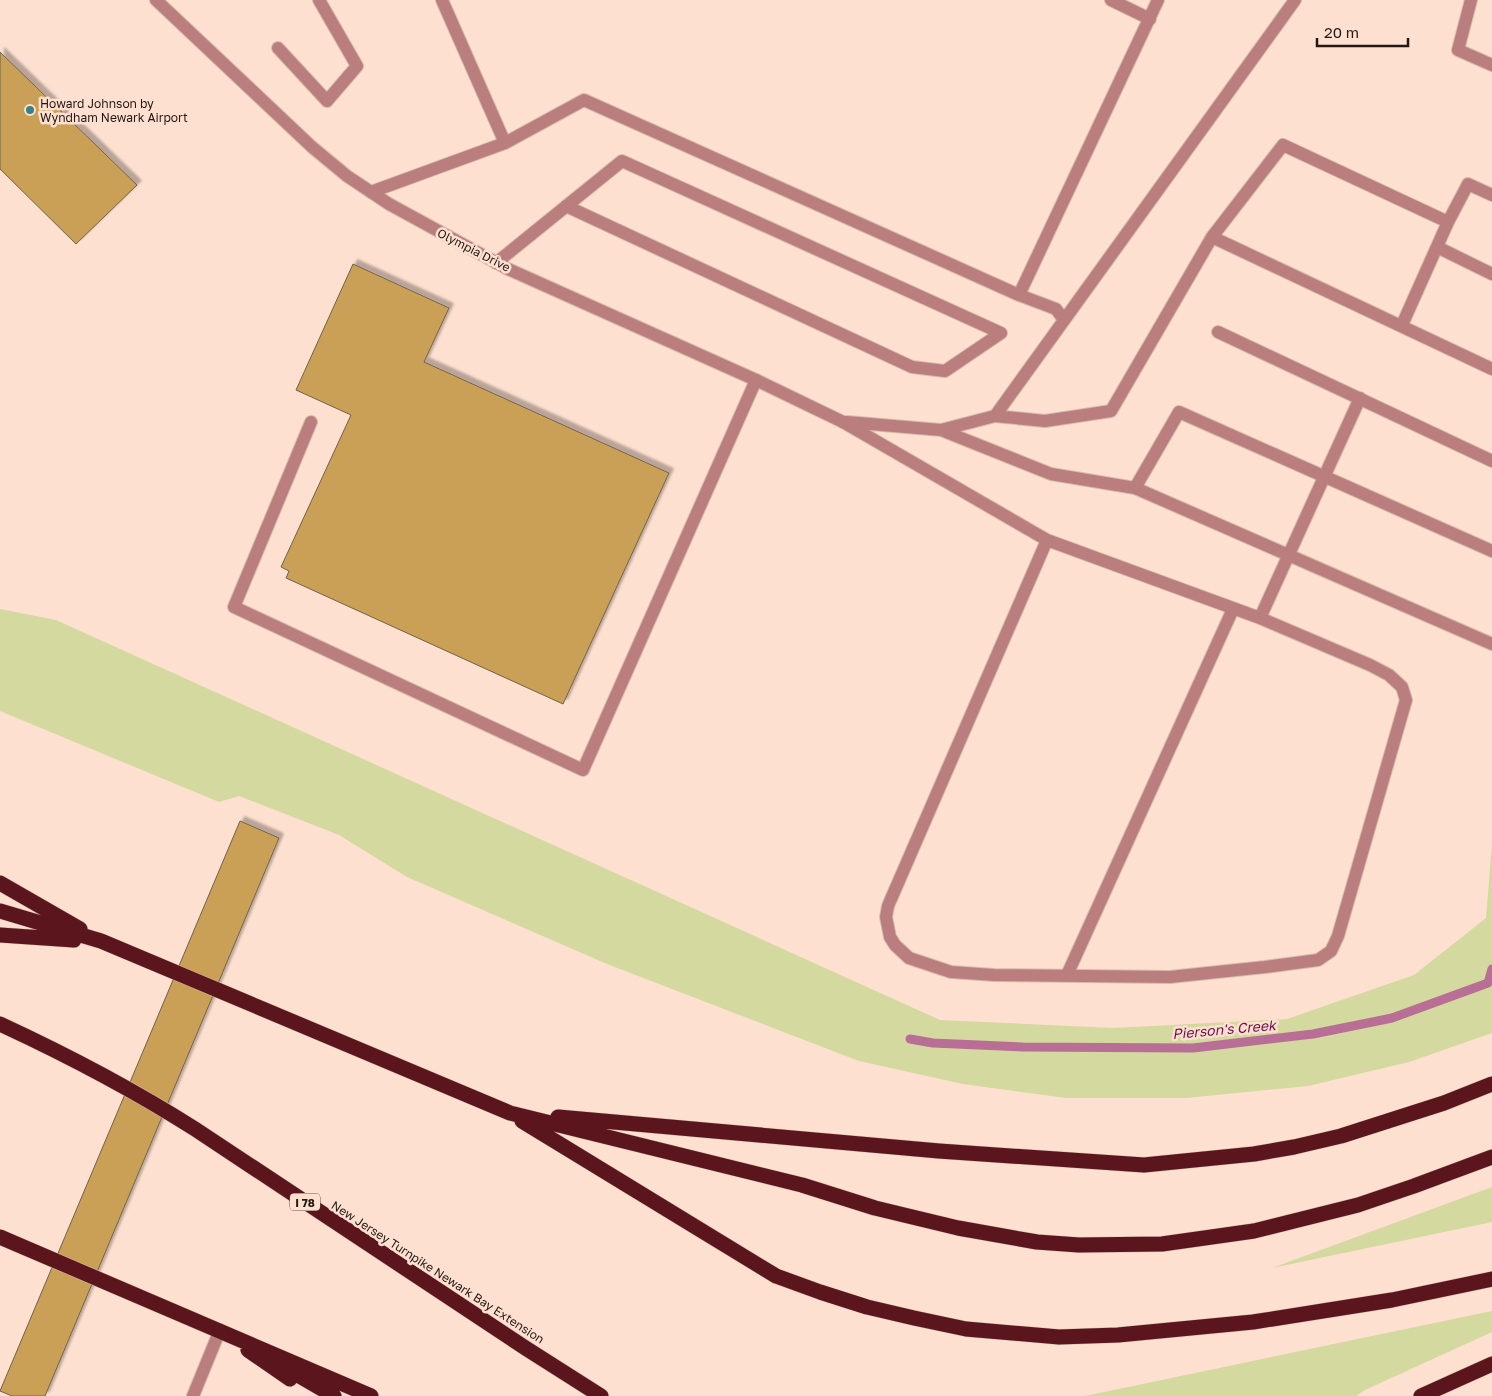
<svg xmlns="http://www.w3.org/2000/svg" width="1492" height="1396" font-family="'Golos Text',sans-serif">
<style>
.green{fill:#d3d99f}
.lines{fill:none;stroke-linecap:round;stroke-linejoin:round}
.stream{stroke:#b96e95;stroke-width:9}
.building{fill:#c9a055;stroke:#70634b;filter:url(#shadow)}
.service-casing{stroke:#d7bcae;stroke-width:14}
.minor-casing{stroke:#d7bcae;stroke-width:14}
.motorway-casing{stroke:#d7bcae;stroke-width:16}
.service{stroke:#ba7e7e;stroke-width:12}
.minor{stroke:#ba7e7e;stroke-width:12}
.motorway{stroke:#5b161d;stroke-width:15}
.poi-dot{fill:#398189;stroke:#fee0d0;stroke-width:2}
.labels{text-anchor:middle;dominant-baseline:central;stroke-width:5;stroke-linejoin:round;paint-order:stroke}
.shield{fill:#fee0d0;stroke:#65544c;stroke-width:1}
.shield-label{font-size:11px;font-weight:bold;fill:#231813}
.poi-label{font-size:12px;fill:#231813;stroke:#fee0d0;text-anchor:start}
.street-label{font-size:12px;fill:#231813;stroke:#fee0d0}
.water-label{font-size:14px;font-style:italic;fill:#6c1049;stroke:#fee0d0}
</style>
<defs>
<filter id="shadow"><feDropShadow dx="4.5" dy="-4.5" stdDeviation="1" flood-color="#0004"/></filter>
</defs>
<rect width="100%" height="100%" fill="#fee0d0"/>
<path class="green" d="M0,609L56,620L940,1020L1113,1028L1287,1019L1414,975L1486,918L1492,844V1033L1409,1062L1308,1086L1186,1098H1066L963,1084L859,1061L607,964L407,877L339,835L239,796L219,802L0,711Z
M1492,1187V1222L1272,1268Z
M1492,1311V1332L1365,1390L1356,1396H1085Z"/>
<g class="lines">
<path class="stream" d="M910,1039L933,1043L1023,1047L1193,1048L1313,1034L1392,1018L1488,983L1492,969"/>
</g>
<path class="building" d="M0,52L137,185L76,244L0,169Z
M353,264L449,308L424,362L669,473L563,704L286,578L289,571L281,567L351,415L296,390Z
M240,821L279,838L45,1396H12L0,1391Z"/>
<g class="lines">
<g class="service-casing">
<path id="service" d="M442,0L505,143L584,100L1019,295L1158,0
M1111,0L1150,19
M1471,0L1458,50L1492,65
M278,48L327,101L357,66L319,0
M371,192L505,143
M1212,237L1492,369
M1437,247L1492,274
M496,263L622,161L1001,333L945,371L912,367L566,206
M1019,295L1056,309L1064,320
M1402,325L1448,222L1468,184L1492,195
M1218,332L1492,461
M995,416L1045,421L1111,411L1212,237L1283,145L1448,222
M311,422L234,607L583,770L756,380
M843,422L1047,540L1260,618L1370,665L1389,675L1402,687L1406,700L1338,936L1331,951L1318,960L1265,967L1170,977L994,975L951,972L909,958L895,945L890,937L886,917L888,906L1047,540
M847,422L941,430L995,416L1295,0
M941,430L1051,474L1135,488L1492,644
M1135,488L1179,412L1492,551
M1260,618L1360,398
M1067,975L1233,609
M193,1396L220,1330"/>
</g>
<g class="minor-casing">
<path id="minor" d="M156,0L312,147L347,176L389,204L508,269L756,380L843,422"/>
</g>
<g class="motorway-casing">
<path id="motorway" d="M0,883L80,929
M0,911L101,941L510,1113L802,1185L875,1208L958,1228L1037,1242L1079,1245L1162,1244L1254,1231L1358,1205L1414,1186L1492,1157
M0,935L74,940
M0,1024C67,1055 132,1089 195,1129L527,1349L601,1396
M558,1117L939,1151L1144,1165L1254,1154L1294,1147L1341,1136L1444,1103L1492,1084
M522,1121L776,1276L820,1292L867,1307L914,1318L966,1329L1059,1337L1118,1335L1253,1322L1392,1300L1492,1279
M0,1237L371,1396
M248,1350L290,1379
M284,1367L334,1396
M1421,1396L1492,1364"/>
</g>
<use href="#service" class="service"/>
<use href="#minor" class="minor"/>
<use href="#motorway" class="motorway"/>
</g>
<circle class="poi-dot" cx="30" cy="110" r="5"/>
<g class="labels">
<rect class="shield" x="290" y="1193.5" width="30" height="17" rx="4"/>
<g class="shield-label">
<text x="305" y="1202">I 78</text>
</g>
<g class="poi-label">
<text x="40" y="103">Howard Johnson by<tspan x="40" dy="14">Wyndham Newark Airport</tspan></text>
</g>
<g class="street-label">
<text transform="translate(474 250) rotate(27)">Olympia Drive</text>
<text transform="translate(438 1272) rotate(33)">New Jersey Turnpike Newark Bay Extension</text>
</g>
<g class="water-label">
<text transform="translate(1224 1029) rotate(-5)">Pierson's Creek</text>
</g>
</g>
<path d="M1317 38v8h91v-8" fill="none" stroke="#231813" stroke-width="2.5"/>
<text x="1324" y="38" font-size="15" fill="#231813" stroke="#fee0d0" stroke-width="4" paint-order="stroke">20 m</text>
</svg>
